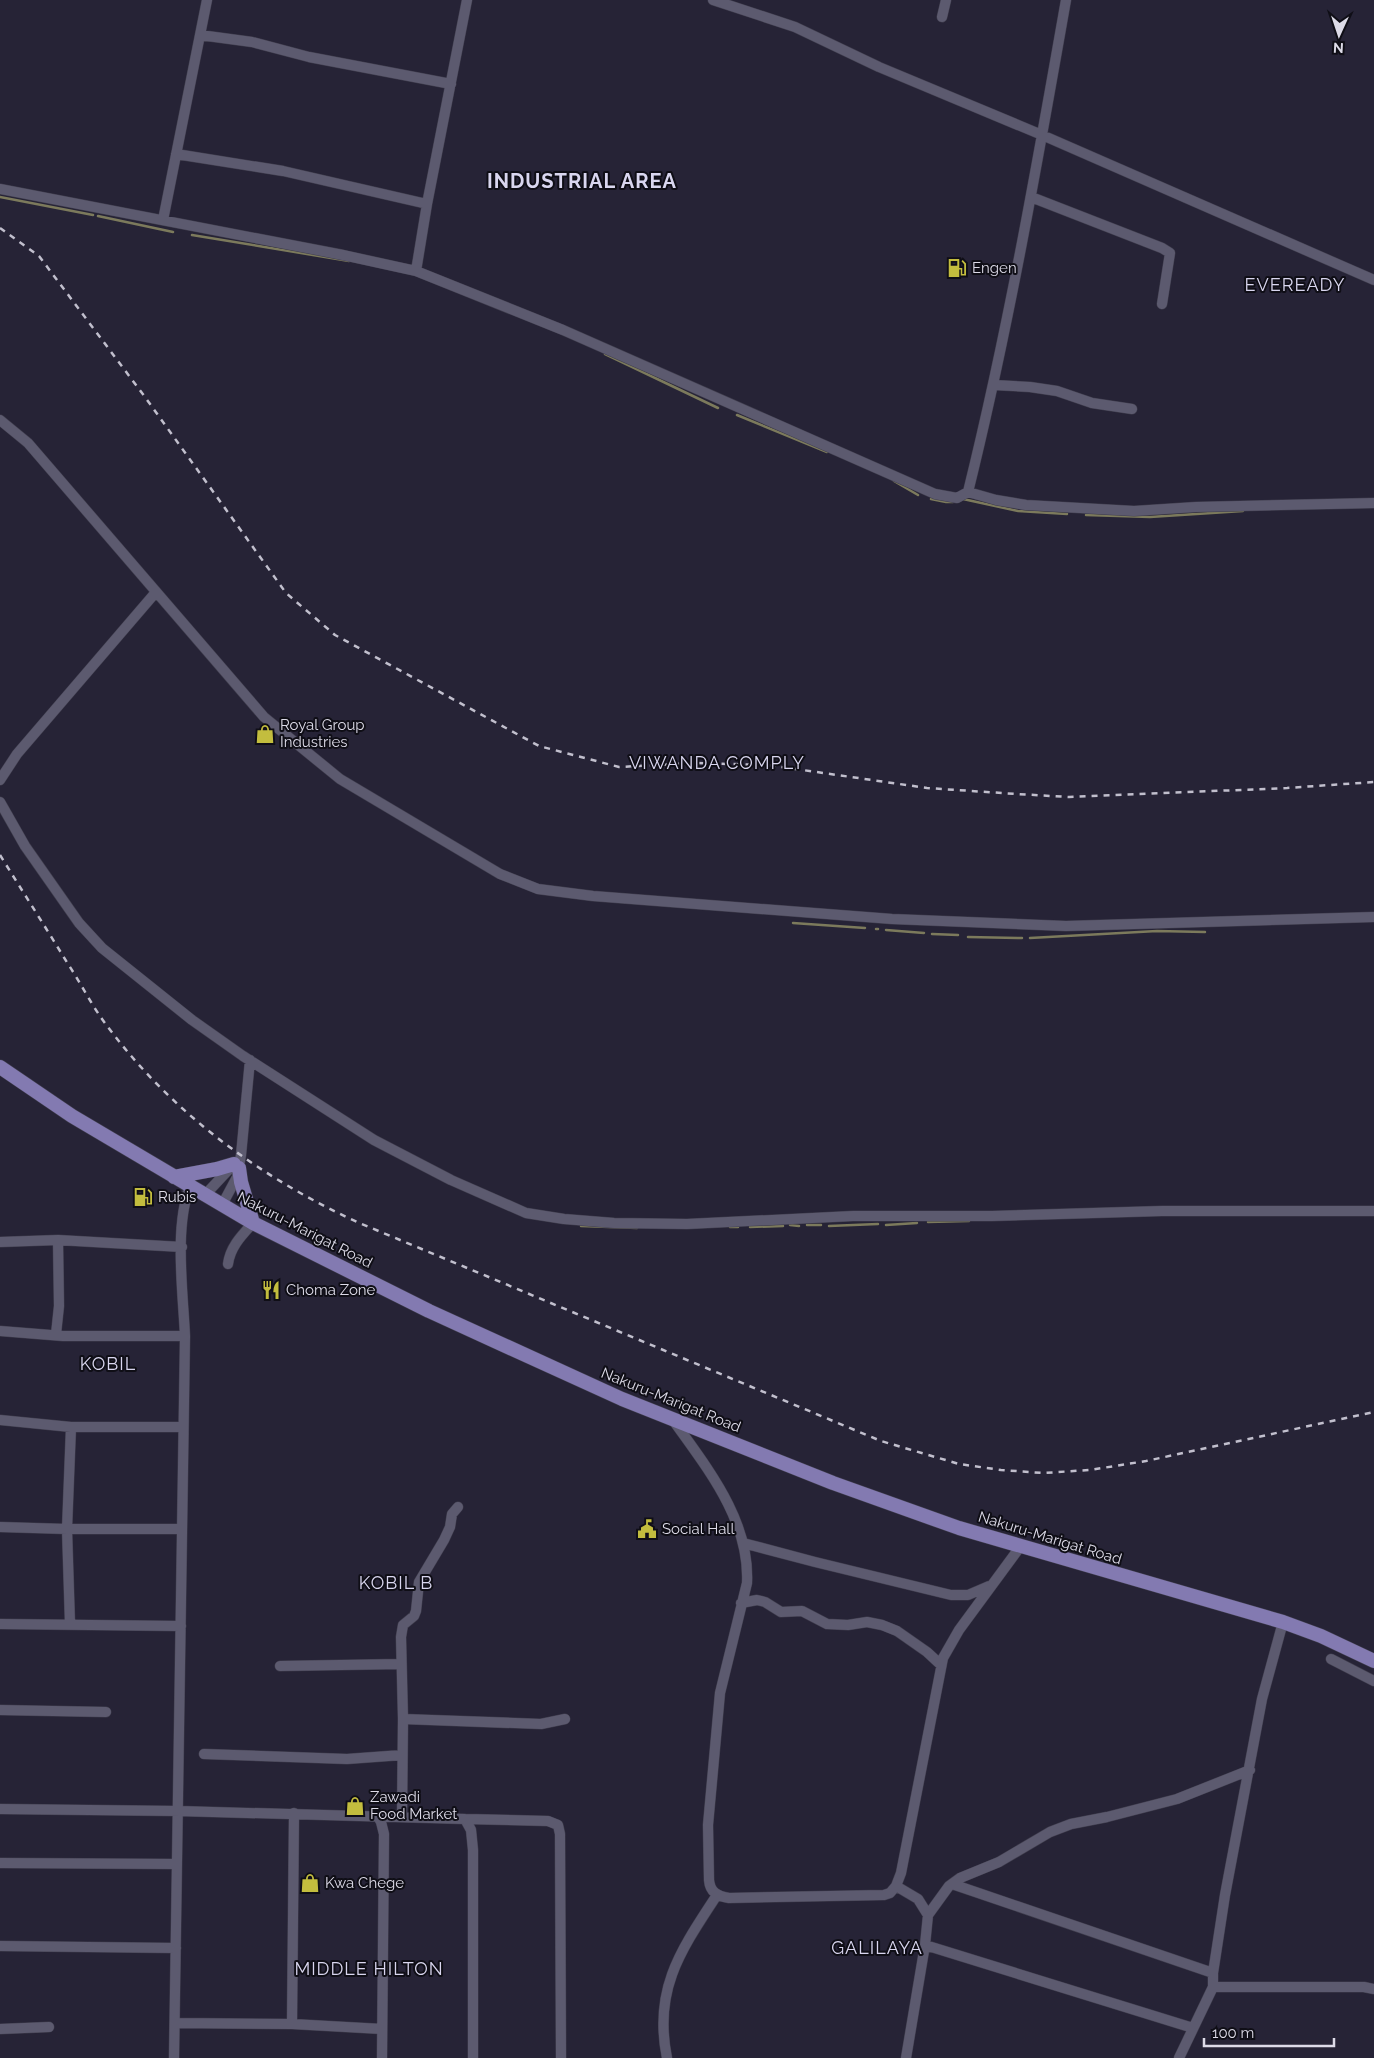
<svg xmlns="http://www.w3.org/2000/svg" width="1374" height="2058" font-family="Raleway,sans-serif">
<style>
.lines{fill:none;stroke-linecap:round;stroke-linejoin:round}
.stream{stroke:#7c7a5c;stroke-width:2.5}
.minor-casing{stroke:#403e4e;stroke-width:11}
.major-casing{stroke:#403e4e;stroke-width:15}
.minor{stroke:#5c5a6f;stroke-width:10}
.major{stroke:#837ab1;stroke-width:14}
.rail{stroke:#c1bfcd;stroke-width:2.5;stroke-dasharray:6 6;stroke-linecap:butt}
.labels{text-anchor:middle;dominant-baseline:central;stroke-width:4;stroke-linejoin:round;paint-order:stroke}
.poi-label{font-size:15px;fill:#dddbe8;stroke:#0f0e16;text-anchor:start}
.street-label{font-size:15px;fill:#dddbe8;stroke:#0f0e16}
.quarter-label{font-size:18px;letter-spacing:1px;fill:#d9d6ef;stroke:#0f0e16}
.district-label{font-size:20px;font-weight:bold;letter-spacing:1px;fill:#d9d6ef;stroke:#0f0e16}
</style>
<rect width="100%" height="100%" fill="#262336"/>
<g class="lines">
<path class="stream" d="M0,197L93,215
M98,216L173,232
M192,235L349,261
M605,354L718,408
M737,415L827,452
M894,481L918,495
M931,499L946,502H953
M963,499L1018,511L1067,514
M1086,515L1150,517L1243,511
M793,923L865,928
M876,929H878
M886,930L924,933
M932,934L958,935
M968,937L1022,938
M1030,938L1157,931L1205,932
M928,1222L969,1221
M790,1225L799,1226
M807,1225H821
M886,1225L917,1223
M581,1226L637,1228
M829,1226L878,1224
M730,1227H738
M750,1227L783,1226"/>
<g class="minor-casing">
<path id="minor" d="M713,0L795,27L879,67L1042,135L1374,280
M942,17L946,0
M200,35L252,42L309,57L451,84
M176,154L283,171L427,204
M0,189L343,255L416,271L563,330L935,494L957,498L968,492L996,500L1026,505L1134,511L1196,507L1374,503
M1031,197L1162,248L1170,253L1162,304
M163,220L207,0
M416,271L427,204L467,0
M994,385L1030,387L1057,391L1092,403L1132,409
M0,420L28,443L264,717L340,779L500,874L538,889L593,896L892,919L1066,926L1374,917
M968,492C1008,330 1037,165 1066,0
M0,780L17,754L156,592
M0,802L25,846L79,923L102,948L192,1020L243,1056L374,1140L451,1180L526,1213L564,1219L614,1223L687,1224L853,1216H992L1162,1211H1374
M204,1196L233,1165
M222,1205L237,1177L241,1155L250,1060
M0,1242L58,1240L182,1247
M228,1264C230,1247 242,1235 253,1223
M0,1331L63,1336H185
M56,1334L59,1306L58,1240
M0,1420L71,1427H183
M673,1420C707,1468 750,1520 747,1583L720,1693L708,1825L709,1880C710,1892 717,1896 729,1898L884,1895L890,1893L896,1886L901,1873L943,1658L959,1630L1020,1547
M0,1527L67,1529H182
M743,1543L815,1562L951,1595H968L989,1586
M741,1603L757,1600L765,1602L781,1612L802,1611L827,1624L848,1625L867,1622L882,1625L897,1631L927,1652L941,1665
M0,1624L181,1626
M70,1624L67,1529L71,1427
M1331,1659L1374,1681
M280,1666L401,1664
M0,1710L106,1712
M403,1719L541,1724L565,1719
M204,1754L347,1759L402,1755
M0,1809L178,1811L465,1819L471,1830L473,1850V2058
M378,1817L381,1822L384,1834L382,2058
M402,1817L403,1719L401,1637L403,1625L414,1616L416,1611L419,1582L444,1540L450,1527L452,1514L458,1507
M465,1819L548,1821L558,1825L560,1834L561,2058
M0,1863L177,1864
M952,1884L1213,1973
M896,1886L918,1899L928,1915L925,1945L1193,2028
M928,1915L949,1886L960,1878L999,1862L1050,1832L1071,1824L1107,1817L1177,1799L1250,1770
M0,1946L176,1948
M1213,1987H1364L1374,1989
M176,2023L292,2024L382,2029
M292,2024L294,1813
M0,2029L49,2027
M174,2058L185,1336C183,1292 174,1227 190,1186
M667,2058C653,1989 681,1950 717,1895
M906,2058L925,1945
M1179,2058L1213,1987V1973L1225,1895L1262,1699L1283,1622"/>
</g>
<g class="major-casing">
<path id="major" d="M0,1067L72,1116L253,1223L429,1311L622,1399L833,1483L959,1528L1283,1622L1321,1636L1374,1661
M239,1168L241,1182L253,1223
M174,1177L217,1169L234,1164"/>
</g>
<use href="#minor" class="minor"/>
<use href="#major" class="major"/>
<path class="rail" d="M0,228L39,256L145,397L286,593L335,635L539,746L619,767L694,763L768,765L927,788L1017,794L1069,797L1287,788L1374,782
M0,855C23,892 46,928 68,964C80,982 90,1002 102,1019C167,1109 257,1176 357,1222L881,1441L959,1464L1001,1470L1043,1473L1090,1470L1146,1461L1374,1412"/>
</g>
<defs>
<g id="fuel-bare" transform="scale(1.5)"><path d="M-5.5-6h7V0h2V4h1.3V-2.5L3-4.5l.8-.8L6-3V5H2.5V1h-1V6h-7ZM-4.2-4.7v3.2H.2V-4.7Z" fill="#c3bd3e" stroke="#0f0e16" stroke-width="2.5" paint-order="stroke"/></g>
<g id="shop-bare" transform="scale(1.5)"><path d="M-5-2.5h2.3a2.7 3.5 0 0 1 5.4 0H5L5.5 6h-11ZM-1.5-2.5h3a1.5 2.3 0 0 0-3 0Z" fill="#c3bd3e" stroke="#0f0e16" stroke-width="2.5" paint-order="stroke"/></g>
<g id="restaurant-bare" transform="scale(1.5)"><path d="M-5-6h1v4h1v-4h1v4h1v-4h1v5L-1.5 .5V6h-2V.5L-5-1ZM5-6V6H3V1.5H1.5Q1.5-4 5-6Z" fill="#c3bd3e" stroke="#0f0e16" stroke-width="2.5" paint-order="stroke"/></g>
<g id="civic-bare" transform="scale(1.5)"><path d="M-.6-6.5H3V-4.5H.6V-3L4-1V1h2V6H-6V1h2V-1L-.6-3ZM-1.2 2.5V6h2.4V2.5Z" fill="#c3bd3e" stroke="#0f0e16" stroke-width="2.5" paint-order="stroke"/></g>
</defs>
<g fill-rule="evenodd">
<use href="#fuel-bare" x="957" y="268"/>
<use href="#shop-bare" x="265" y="734"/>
<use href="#fuel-bare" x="143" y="1197"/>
<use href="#restaurant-bare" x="271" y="1290"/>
<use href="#civic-bare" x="647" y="1529"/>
<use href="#shop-bare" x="355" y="1806"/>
<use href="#shop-bare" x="310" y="1883"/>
</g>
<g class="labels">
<g class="poi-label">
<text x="972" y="268">Engen</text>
<text x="280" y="725">Royal Group<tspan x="280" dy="17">Industries</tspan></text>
<text x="158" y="1197">Rubis</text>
<text x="286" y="1290">Choma Zone</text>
<text x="662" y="1529">Social Hall</text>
<text x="370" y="1797">Zawadi<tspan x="370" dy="17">Food Market</tspan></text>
<text x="325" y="1883">Kwa Chege</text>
</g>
<g class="street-label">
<text transform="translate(305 1230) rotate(27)">Nakuru-Marigat Road</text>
<text transform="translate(671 1400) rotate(22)">Nakuru-Marigat Road</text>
<text transform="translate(1050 1538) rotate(17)">Nakuru-Marigat Road</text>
</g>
<g class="quarter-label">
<text x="1295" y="284">EVEREADY</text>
<text x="717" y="762">VIWANDA COMPLY</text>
<text x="108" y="1363">KOBIL</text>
<text x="396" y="1582">KOBIL B</text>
<text x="877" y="1947">GALILAYA</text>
<text x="369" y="1968">MIDDLE HILTON</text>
</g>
<g class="district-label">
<text x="582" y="181">INDUSTRIAL AREA</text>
</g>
</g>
<g transform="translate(1339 35) rotate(183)" stroke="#0f0e16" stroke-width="4" paint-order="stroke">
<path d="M0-4L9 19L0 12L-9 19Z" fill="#dddbe8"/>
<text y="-8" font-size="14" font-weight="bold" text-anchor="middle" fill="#dddbe8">N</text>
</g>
<path d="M1204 2038v8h130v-8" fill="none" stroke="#dddbe8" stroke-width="2.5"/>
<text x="1212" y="2038" font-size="15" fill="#dddbe8" stroke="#0f0e16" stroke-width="4" paint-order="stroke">100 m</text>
</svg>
